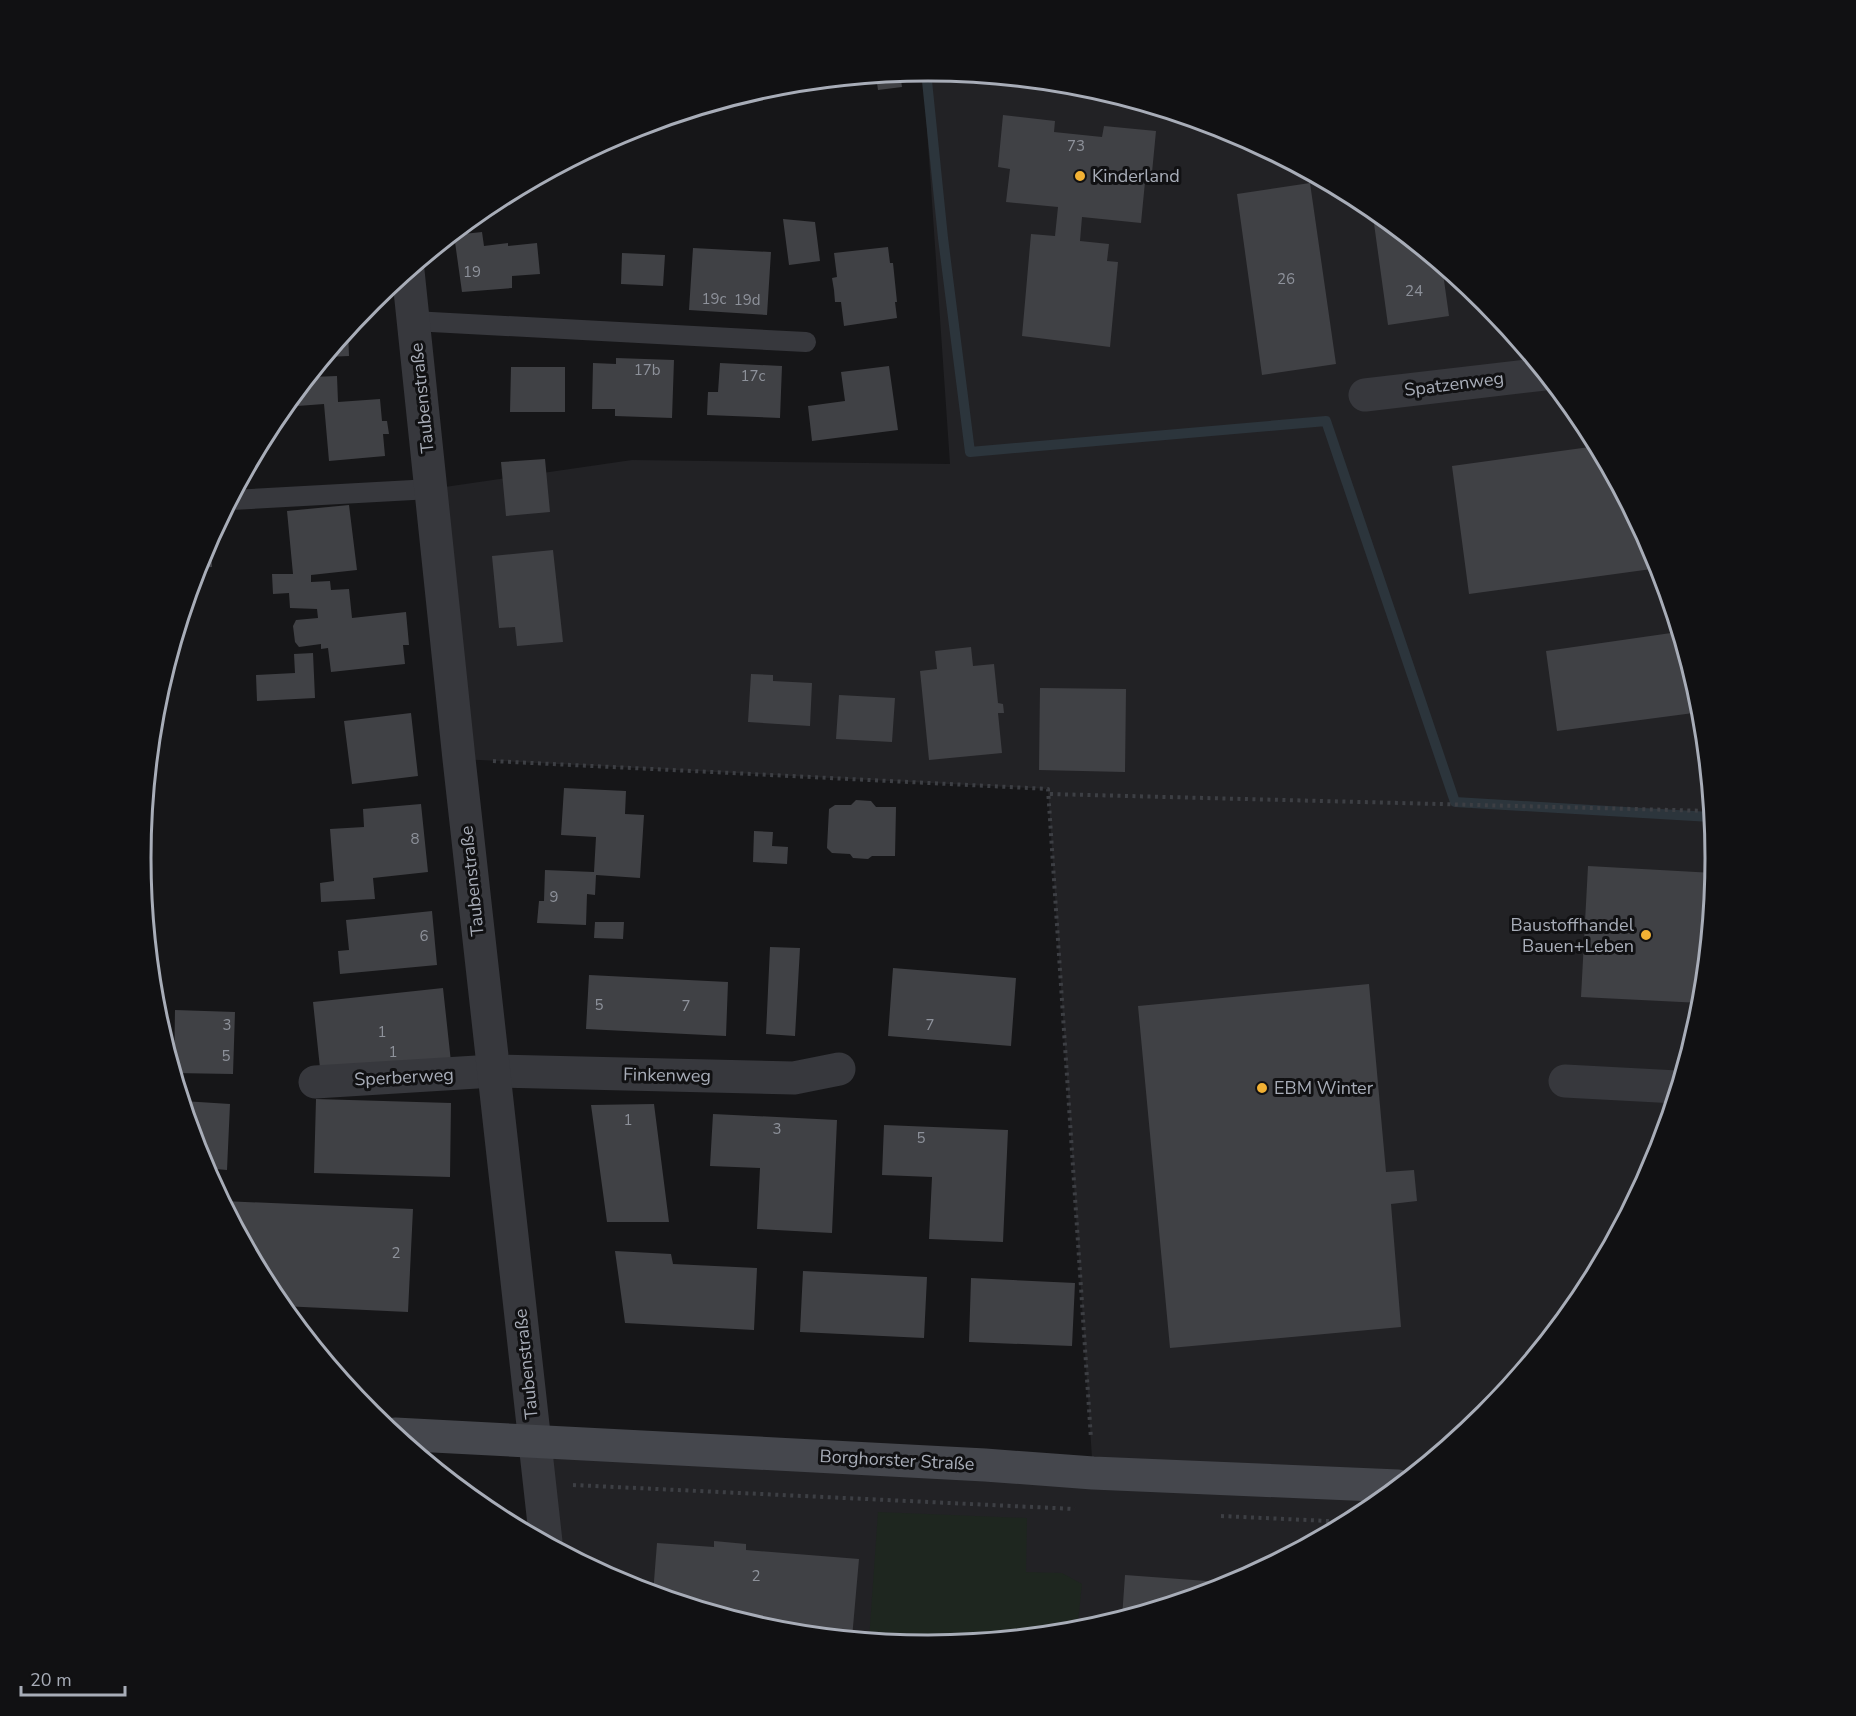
<svg xmlns="http://www.w3.org/2000/svg" width="1856" height="1716" font-family="'Nunito Sans',sans-serif">
<style>
.built{fill:#222225}
.green{fill:#1e261f}
.lines{fill:none;stroke-linecap:round;stroke-linejoin:round}
.stream{stroke:#2c353c;stroke-width:10}
.building{fill:#404145}
.path{stroke:#3d3f44;stroke-width:4;stroke-dasharray:3 4.5;stroke-linecap:butt}
.service{stroke:#37383d;stroke-width:20}
.minor{stroke:#37383d;stroke-width:33}
.tertiary{stroke:#37383d;stroke-width:33}
.secondary{stroke:#45474d;stroke-width:33}
.poi-dot{fill:#f2b134;stroke:#111113;stroke-width:2}
.labels{text-anchor:middle;dominant-baseline:central;stroke-width:6;stroke-linejoin:round;paint-order:stroke}
.number-label{font-size:15px;fill:#8e929b}
.poi-label{font-size:18px;fill:#a8adb8;stroke:#111113;text-anchor:start}
.street-label{font-size:18px;fill:#a8adb8;stroke:#111113}
.rim{fill:none;stroke:#a8adb8;stroke-width:3}
</style>
<rect width="100%" height="100%" fill="#161618"/>
<path class="built" d="M923,71L1082,86L1230,131L1366,203L1485,301L1583,421L1656,557L1700,705L1715,858L1700,1012L1655,1160L1583,1296L1485,1415L1365,1513L1229,1586L1081,1630L928,1645L774,1630L626,1585L546,1542L535,1440L1093,1473L1048,789L459,759L431,489L632,460L950,464Z"/>
<path class="green" d="M878,1512L1027,1518L1026,1572L1062,1573L1082,1584L1077,1631L928,1645L869,1640Z"/>
<g class="lines">
<path class="stream" d="M926,71L943,238L970,452L1326,421L1455,802L1711,817"/>
</g>
<path class="building" d="M900,73L902,87L878,90L876,76Z
M1003,115L1055,121L1054,132L1102,137L1104,126L1156,131L1151,183L1145,182L1141,223L1082,217L1080,241L1109,244L1107,261L1118,262L1110,347L1022,336L1031,234L1055,236L1058,207L1006,202L1010,169L998,167Z
M1310,183L1336,364L1262,375L1237,194Z
M1372,209L1442,266L1449,316L1388,325Z
M783,219L815,222L820,261L789,265Z
M482,232L484,246L508,243V246L537,243L540,274L512,276V288L462,292L454,235Z
M888,247L890,263H893L897,302H895L897,318L844,326L841,302H835L834,290L832,278L837,277L834,253Z
M693,248L771,252L767,315L689,310Z
M622,253L665,255L663,286L621,284Z
M348,329L349,356L325,357Z
M616,358L674,360L672,418L615,416V409H592L593,363L616,364Z
M720,363L782,366L780,418L707,415L708,392H718Z
M889,366L898,430L812,441L808,406L845,401L841,372Z
M511,367H565V412H510Z
M310,375L311,377L337,376L338,402L380,399L382,421H387L389,434H383L385,456L329,461L324,404L284,407Z
M1597,446L1656,557L1659,568L1469,594L1452,466Z
M545,459L550,512L506,516L501,462Z
M349,505L357,570L311,575V582L330,581L331,590L349,589L352,618L406,612L409,645H403L405,664L331,672L328,648L321,649V644L299,647L295,642L293,626L296,620L318,618L317,609L290,608L289,593L273,594L272,574H293L287,511Z
M211,537L212,567L197,568L201,556Z
M553,550L563,642L517,646L515,627L499,628L492,556Z
M1678,632L1701,712L1557,731L1546,651Z
M971,647L973,666L994,664L998,703L1003,704L1004,713H998L1002,753L929,760L920,671L937,669L935,651Z
M313,653L315,698L257,701L256,675L295,673L294,654Z
M751,674L773,675V681L812,683L810,726L748,722Z
M1040,688L1126,689L1125,772L1039,770Z
M839,695L895,698L892,742L836,739Z
M411,713L418,776L352,784L344,721Z
M564,788L626,791L625,814L644,815L640,878L596,875L595,895L587,894L586,925L537,923L539,901H544L545,870L594,872L596,837L561,835Z
M856,800L871,801L876,807H896L895,856H872L868,859L853,858L850,854L832,853L827,848L829,809L835,805H851Z
M421,804L428,872L373,878L375,899L321,902L320,883L334,881L330,829L364,827L363,809Z
M754,831L773,832L772,846L788,847L787,864L753,862Z
M1588,866L1714,873L1701,1003L1581,997Z
M432,911L437,965L340,974L338,951L349,950L346,920Z
M595,922H624L623,939L594,938Z
M770,947L800,948L795,1036L766,1034Z
M893,968L1016,978L1011,1046L888,1036Z
M589,975L728,982L726,1036L586,1029Z
M1369,984L1386,1172L1414,1170L1417,1201L1391,1204L1401,1327L1170,1348L1138,1006Z
M443,988L451,1062L320,1068L313,1002Z
M175,1010L235,1012L233,1074L174,1073Z
M316,1099L451,1103L450,1177L314,1173Z
M183,1101L230,1104L227,1170L205,1168L200,1159Z
M654,1104L669,1222H607L591,1105Z
M713,1114L837,1120L832,1233L757,1229L760,1168L710,1166Z
M884,1125L1008,1130L1003,1242L929,1239L932,1177L882,1175Z
M223,1201L413,1209L408,1312L282,1306L273,1295Z
M615,1251L671,1254L673,1264L757,1268L754,1330L625,1323Z
M803,1271L927,1277L924,1338L800,1332Z
M971,1278L1075,1283L1072,1346L969,1342Z
M714,1541L746,1544V1550L859,1559L852,1638L774,1630L653,1594L657,1543L714,1547Z
M1125,1575L1234,1583L1122,1618Z"/>
<g class="lines">
<path class="path" d="M493,761L1048,789L1091,1439
M1050,794L1711,811
M573,1485L1075,1509
M1221,1516L1349,1522"/>
<path class="service" d="M413,321L806,342
M232,500L431,489"/>
<path class="minor" d="M1365,395L1544,374
M1565,1081L1677,1087
M315,1082L493,1071L794,1078L839,1069"/>
<path class="tertiary" d="M408,271L459,759L546,1542"/>
<path class="secondary" d="M395,1434L985,1465L1093,1473L1398,1486"/>
</g>
<g class="poi-dot">
<circle cx="1080" cy="176" r="6"/>
<circle cx="1646" cy="935" r="6"/>
<circle cx="1262" cy="1088" r="6"/>
</g>
<g class="labels">
<g class="number-label">
<text x="1076" y="146">73</text>
<text x="472" y="272">19</text>
<text x="1286" y="279">26</text>
<text x="1414" y="291">24</text>
<text x="714" y="299">19c</text>
<text x="747" y="300">19d</text>
<text x="647" y="370">17b</text>
<text x="753" y="376">17c</text>
<text x="415" y="839">8</text>
<text x="554" y="897">9</text>
<text x="424" y="936">6</text>
<text x="599" y="1005">5</text>
<text x="686" y="1006">7</text>
<text x="227" y="1025">3</text>
<text x="930" y="1025">7</text>
<text x="382" y="1032">1</text>
<text x="393" y="1052">1</text>
<text x="226" y="1056">5</text>
<text x="628" y="1120">1</text>
<text x="777" y="1129">3</text>
<text x="921" y="1138">5</text>
<text x="396" y="1253">2</text>
<text x="756" y="1576">2</text>
</g>
<g class="poi-label">
<text x="1092" y="176">Kinderland</text>
<text x="1634" y="925" text-anchor="end">Baustoffhandel<tspan x="1634" dy="21">Bauen+Leben</tspan></text>
<text x="1274" y="1088">EBM Winter</text>
</g>
<g class="street-label">
<text transform="translate(1454 384) rotate(-7)">Spatzenweg</text>
<text transform="translate(422 398) rotate(-96)">Taubenstraße</text>
<text transform="translate(472 881) rotate(-96)">Taubenstraße</text>
<text transform="translate(667 1075) rotate(1)">Finkenweg</text>
<text transform="translate(404 1077) rotate(-3)">Sperberweg</text>
<text transform="translate(526 1364) rotate(-96)">Taubenstraße</text>
<text transform="translate(897 1460) rotate(3)">Borghorster Straße</text>
</g>
</g>
<path d="M0 0H1856V1716H0ZM151 858a777 777 0 1 1 1554 0a777 777 0 1 1-1554 0Z" fill="#111113" fill-rule="evenodd"/>
<path class="rim" d="M151 858a777 777 0 1 1 1554 0a777 777 0 1 1-1554 0Z"/>
<path d="M21 1686v9h104v-9" fill="none" stroke="#a8adb8" stroke-width="3"/>
<text x="30" y="1686" font-size="18" fill="#a8adb8" stroke="#111113" stroke-width="4.5" paint-order="stroke">20 m</text>
</svg>
